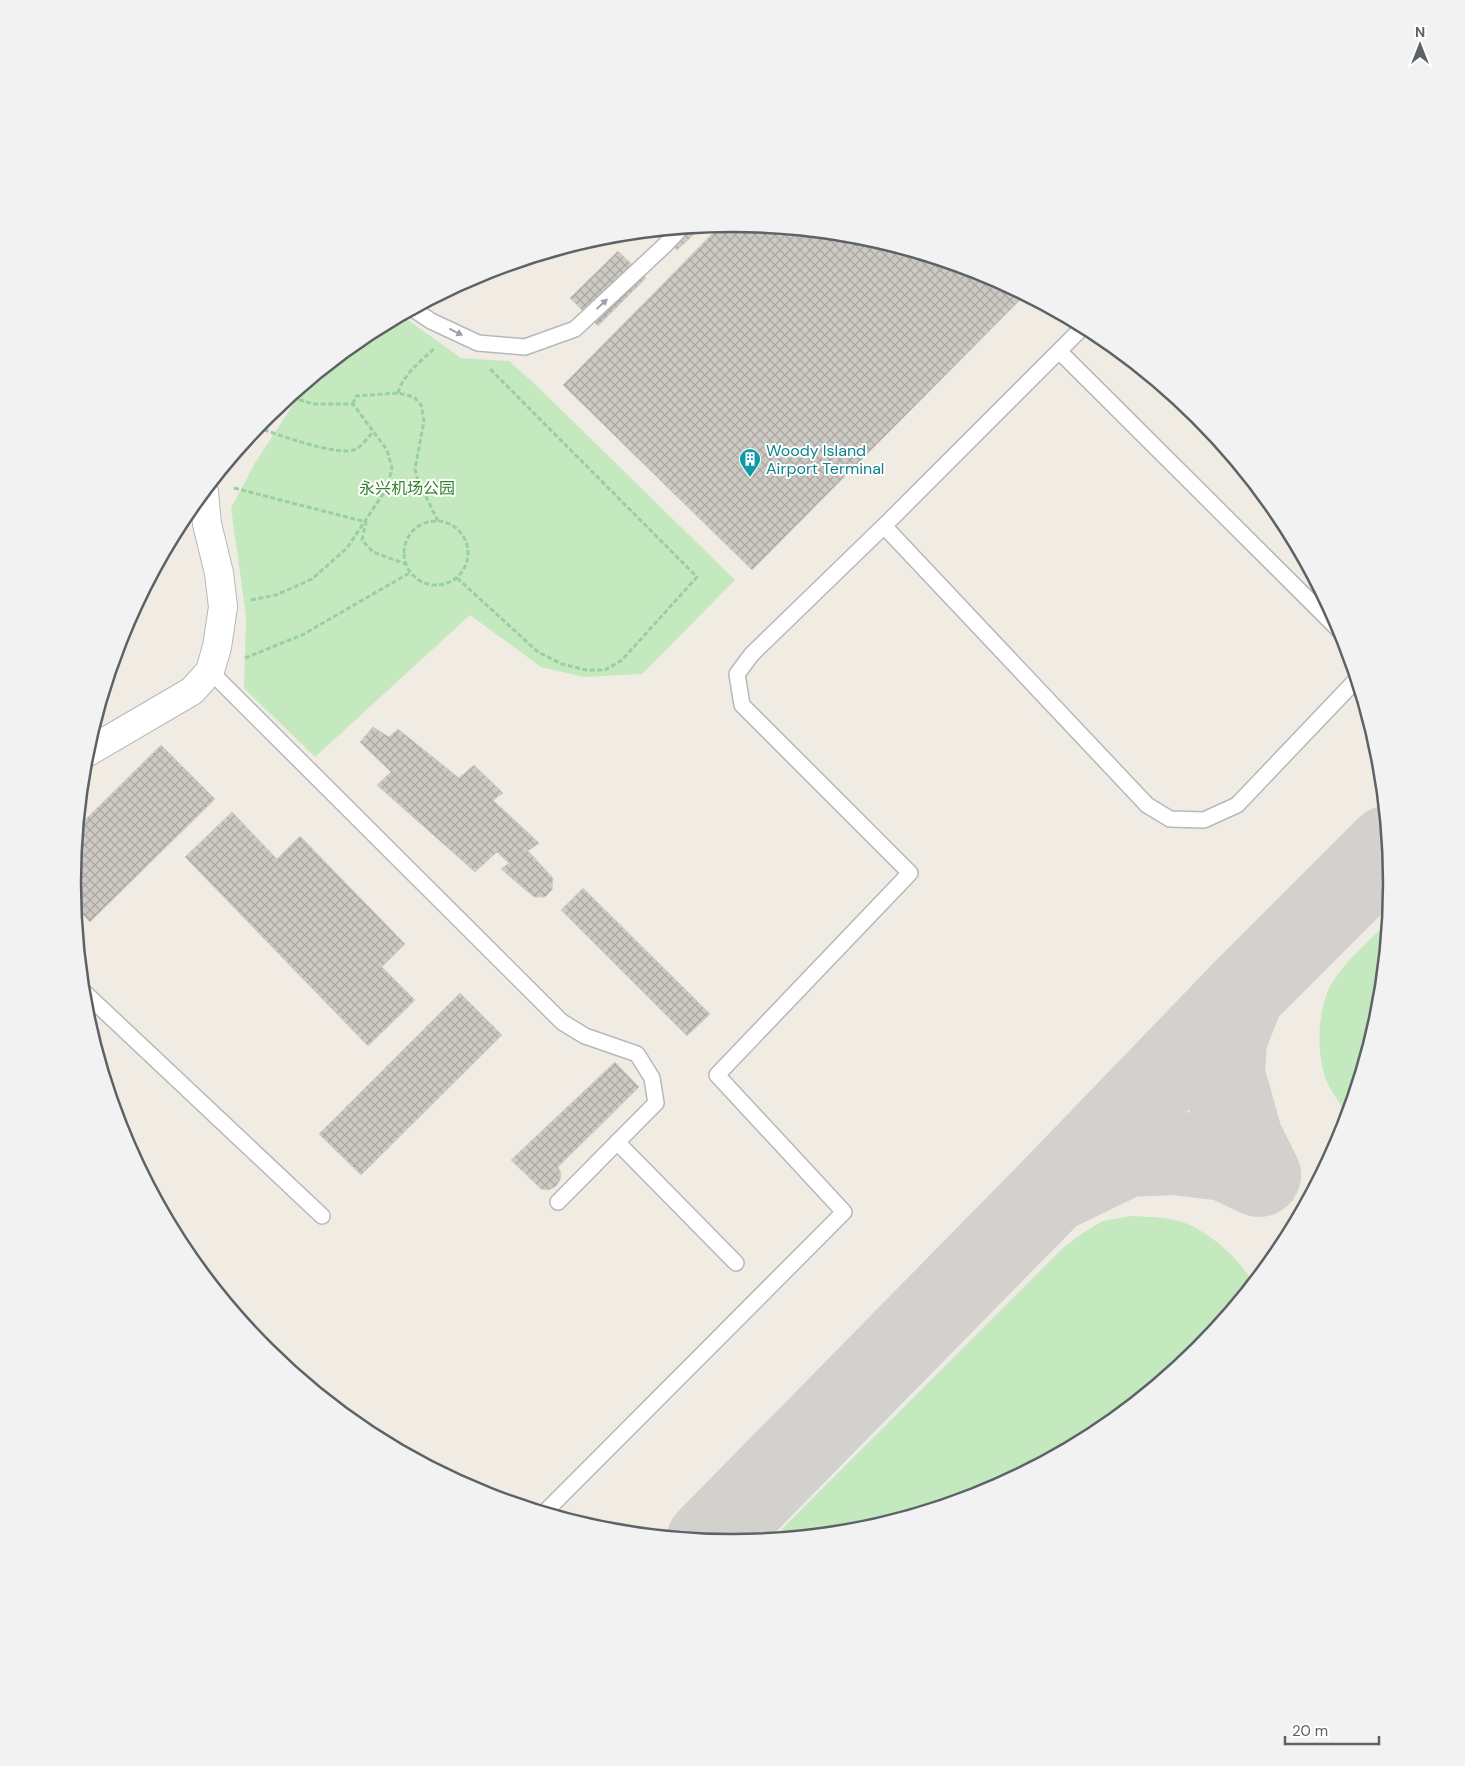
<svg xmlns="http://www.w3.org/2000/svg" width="1465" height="1766" font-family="'DM Sans','Noto Sans SC',sans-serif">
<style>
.green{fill:#c4e9be}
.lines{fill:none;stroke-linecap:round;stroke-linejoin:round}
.taxiway{stroke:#d2d1ce;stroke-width:84}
.building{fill:url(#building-cross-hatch);stroke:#d5cdc2}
.lane-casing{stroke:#b5b8bc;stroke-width:18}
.street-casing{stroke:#b5b8bc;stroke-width:30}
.path{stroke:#99d0a1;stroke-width:3;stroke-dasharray:5 2.5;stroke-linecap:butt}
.lane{stroke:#fff;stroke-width:15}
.street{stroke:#fff;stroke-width:28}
.oneway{fill:#9da1a3}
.labels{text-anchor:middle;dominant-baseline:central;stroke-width:4;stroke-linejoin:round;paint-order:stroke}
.culture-label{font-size:16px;fill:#0d838f;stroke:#fff;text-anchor:start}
.park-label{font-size:16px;fill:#34832d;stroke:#fff}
.rim{fill:none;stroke:#5c6266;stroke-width:2.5}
</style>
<defs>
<pattern id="building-cross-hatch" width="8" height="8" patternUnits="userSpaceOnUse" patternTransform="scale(1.25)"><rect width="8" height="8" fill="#cdc9c3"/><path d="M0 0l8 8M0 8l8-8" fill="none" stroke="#aaa7a2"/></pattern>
</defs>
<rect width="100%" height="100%" fill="#f0ece4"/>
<path class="green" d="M401,315L461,358L509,361L538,387L735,580L642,674L584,677L541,667L470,615L315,757L244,688L246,616L231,508L255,463L309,380L366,334Z
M1389,921L1380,1012L1348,1115C1340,1104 1332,1093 1326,1080C1316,1052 1317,1009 1332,983C1346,960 1370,940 1389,921Z
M1131,1216C1149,1217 1168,1217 1185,1223C1210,1233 1241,1259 1253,1284L1199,1350L1099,1432L985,1493L861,1530L772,1539L1062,1249L1081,1234L1103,1221Z"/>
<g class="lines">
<path class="taxiway" d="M1061,1187L1127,1155L1174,1153L1225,1159L1259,1175L1241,1139L1223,1075L1225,1039L1243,993
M708,1541L1052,1191L1243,993L1389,847"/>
</g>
<path class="building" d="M733,223L862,236L985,273L1025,295L752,570L563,385L722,224Z
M703,226L677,250L659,230Z
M618,251L646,278L598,326L570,298Z
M373,727L389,737L398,729L459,778L474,765L503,793L493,800L539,843L528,851L553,878L552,890L545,897H534L501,869L509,863L497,852L475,872L377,785L391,772L360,742Z
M161,745L215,799L90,922L75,907L72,883L78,827Z
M232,812L277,859L300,836L405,944L382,967L415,1000L368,1046L185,857Z
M583,888L710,1014L687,1036L561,910Z
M460,993L502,1035L361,1175L319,1134Z
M615,1062L639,1087L558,1167L561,1173L560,1180L556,1186L549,1190L541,1189L511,1160Z"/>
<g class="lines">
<g class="lane-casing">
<path id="lane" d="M413,309L431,321L478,343L525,347L575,329L664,246L681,228
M1059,351L1344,635
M884,526L1147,805L1170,819L1204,820L1237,805L1357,679
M210,671L562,1022L585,1036L637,1054L652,1078L656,1103L558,1202
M83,991L322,1216
M617,1142L736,1263
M545,1512L844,1212L717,1075L910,873L742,705L737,674L752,654L884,526L1084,326"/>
</g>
<g class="street-casing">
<path id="street" d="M86,753L192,691L210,671L217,647L223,607L219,573L207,524L204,492"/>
</g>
<path class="path" d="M398,393C404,373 420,362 435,348
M353,404L356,396L398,393L414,397L421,405L424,421L415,469L418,481L438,521
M257,427C275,434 341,458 356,449C363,445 368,437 373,432
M234,488L366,522L362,540L373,552L406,564
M404 553a32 32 0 1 1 64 0a32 32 0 1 1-64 0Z
M457,578L538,652L562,664L586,670H605L622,660L697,577L489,368
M251,600L276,595L312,579L347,548L387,488L392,468L387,450L353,404H314L290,397
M245,658L302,635L411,572"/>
<use href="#lane" class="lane"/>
<use href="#street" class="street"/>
</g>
<defs><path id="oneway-solid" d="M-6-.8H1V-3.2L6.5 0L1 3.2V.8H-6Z" transform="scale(1.25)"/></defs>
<g class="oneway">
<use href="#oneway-solid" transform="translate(602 304) rotate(-43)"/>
<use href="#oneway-solid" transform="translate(456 332) rotate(26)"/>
</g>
<defs>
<g id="building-pin" transform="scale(1.125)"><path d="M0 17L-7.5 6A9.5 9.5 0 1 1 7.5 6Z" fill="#0f9aa8" stroke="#fff"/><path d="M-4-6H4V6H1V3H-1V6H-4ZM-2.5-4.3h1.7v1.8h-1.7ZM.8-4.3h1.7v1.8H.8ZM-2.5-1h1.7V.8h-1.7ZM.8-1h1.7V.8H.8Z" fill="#fff"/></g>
</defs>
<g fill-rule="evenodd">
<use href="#building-pin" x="750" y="459"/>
</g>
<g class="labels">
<g class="culture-label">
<text x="766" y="450">Woody Island<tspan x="766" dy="18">Airport Terminal</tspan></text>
</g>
<g class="park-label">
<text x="407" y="488">永兴机场公园</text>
</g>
</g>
<path d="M0 0H1465V1766H0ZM81 883a651 651 0 1 1 1302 0a651 651 0 1 1-1302 0Z" fill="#f2f2f3" fill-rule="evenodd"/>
<path class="rim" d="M81 883a651 651 0 1 1 1302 0a651 651 0 1 1-1302 0Z"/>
<g transform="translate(1420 45)" stroke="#ffffff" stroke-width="4" paint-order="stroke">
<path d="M0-4L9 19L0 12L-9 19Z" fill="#5c6266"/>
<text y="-8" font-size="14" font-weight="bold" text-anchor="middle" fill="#5c6266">N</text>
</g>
<path d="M1285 1736v8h94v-8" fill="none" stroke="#5c6266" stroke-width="2.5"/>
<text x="1292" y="1736" font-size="15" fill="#5c6266" stroke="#ffffff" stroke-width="4" paint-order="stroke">20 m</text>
</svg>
